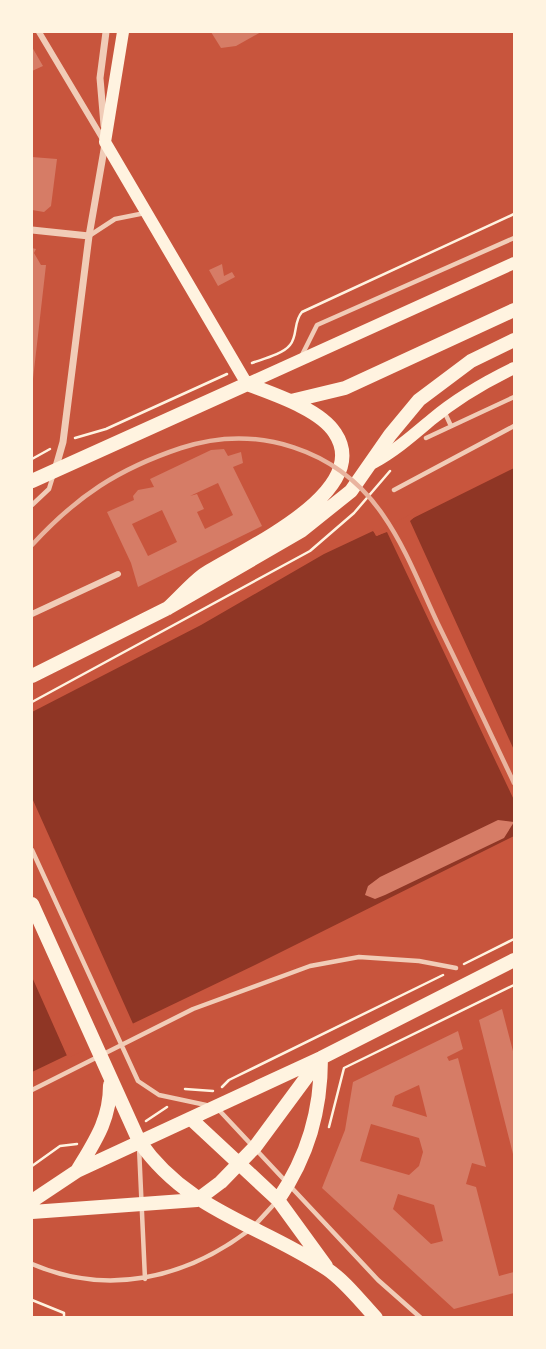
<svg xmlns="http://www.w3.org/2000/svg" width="546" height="1349" font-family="'Alegreya Sans',sans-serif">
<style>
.water{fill:#8f3625}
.pier{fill:#c8553d}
.building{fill:#d67c66;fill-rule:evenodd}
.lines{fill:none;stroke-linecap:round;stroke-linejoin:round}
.path{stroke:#fff3e0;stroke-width:2.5}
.service{stroke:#f1ccb7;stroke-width:4.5}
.pedestrian{stroke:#f1ccb7;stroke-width:6}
.minor{stroke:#f1ccb7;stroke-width:7}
.secondary{stroke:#fff3e0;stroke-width:12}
.primary{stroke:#fff3e0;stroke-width:14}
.rail{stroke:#e9b49f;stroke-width:4.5}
</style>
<rect width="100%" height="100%" fill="#c8553d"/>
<path class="water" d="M514,468V836L255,965L32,1072V712L201,625L324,554L373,531L377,536Z"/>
<path class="pier" d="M416,511L418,514L410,521L514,750V800L387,532L376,536L372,528L378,532Z
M32,798L134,1026L68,1058L32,977Z"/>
<path class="building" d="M211,32H261L236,46L221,48Z
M32,47L43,66L32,71Z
M32,157L57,159L51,206L44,212L32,210Z
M32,248L36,249L34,253L41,265H46L33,379Z
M222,264L224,276L232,272L235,277L218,286L209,270Z
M224,449L228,456L241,452L243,463L233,467L262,526L138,587L131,563L107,512L134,500L133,496L138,490L154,487L150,479L211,450ZM218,483L233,515L205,529L197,512L204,509L197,494L190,496ZM162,510L177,542L148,556L132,524Z
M498,820L514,822L504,838L385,895L375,899L365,895L368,886L380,877Z
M502,1009L514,1055V1158L479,1020Z
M458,1031L463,1049L447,1057L449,1061L458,1058L486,1167L472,1163L466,1184L476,1187L499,1276L514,1272V1293L454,1309L322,1188L345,1130L353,1082ZM419,1085L427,1117L392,1106L395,1096ZM371,1124L419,1138L423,1152L419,1166L409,1175L360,1161ZM398,1194L434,1205L443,1241L431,1244L393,1209Z"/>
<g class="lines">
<path class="path" d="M252,363C263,359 283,354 290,345C298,336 293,322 302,312L514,214
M75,438L106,429L227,374
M32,459L50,449
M32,702L310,551L354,513L390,471
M464,964L514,939
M222,1087L229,1080L443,975
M185,1089L213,1091
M146,1121L167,1107
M329,1127L344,1068L514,985
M32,1166L60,1146L77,1144
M32,1300L64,1313V1318"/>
<path class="service" d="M89,236L115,219L145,213
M301,357L317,325L514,238
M444,411L451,426
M426,438L514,397
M394,490L514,426
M32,505L49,489L53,476
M32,850L138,1081L159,1095L206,1105
M32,1090L193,1009L310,966L359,957L419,961L456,968
M218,1109L378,1280L421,1318
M139,1147L145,1279
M255,1225L277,1201
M32,1264C107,1296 184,1279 248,1231"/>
<path class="pedestrian" d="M39,32L104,141
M32,614L118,574"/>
<path class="minor" d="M104,125L100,78L106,32
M32,230L89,236
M55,470L63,442L89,236L105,144"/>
<path class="secondary" d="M123,32L105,142L247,384L514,263
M373,463C395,451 412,436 431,420C456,399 485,382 514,368"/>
<path class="primary" d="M291,401L345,388L514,310
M32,481L247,384C273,394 320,409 335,433C375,493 239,551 203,575C191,584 180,597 168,608
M32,676L168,608L301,531L351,491L390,435L419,400L471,361L514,340
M32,904L139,1141C188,1212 260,1224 327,1269C345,1281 361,1302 376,1318
M191,1119L278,1200L326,1266
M77,1171C95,1141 110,1120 110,1085
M278,1200C308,1156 321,1111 321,1058
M32,1201L77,1171L321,1058L514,960
M32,1212L197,1200L221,1182L255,1147L320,1059"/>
<path class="rail" d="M32,545C77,496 118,469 181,448C257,423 338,449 383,515C406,548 421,588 438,624C464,677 489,730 514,783"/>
</g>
<rect width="546" height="1349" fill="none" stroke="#fff3e0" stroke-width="66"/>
</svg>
